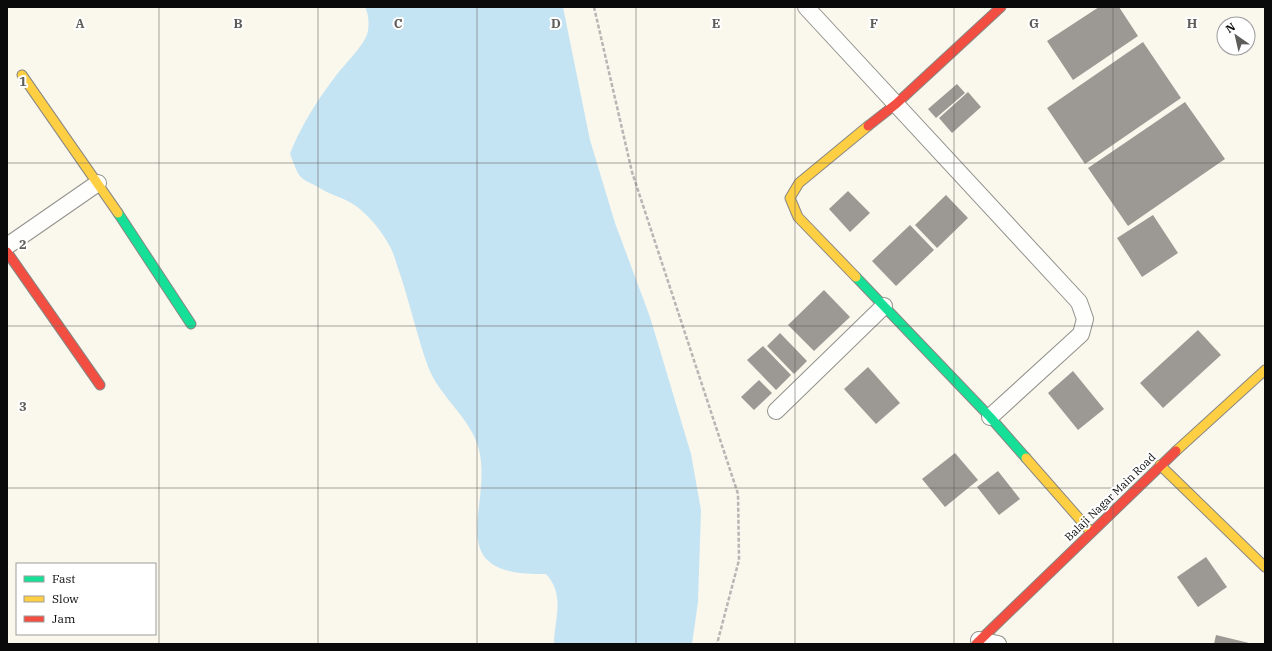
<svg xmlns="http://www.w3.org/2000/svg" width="1272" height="651" font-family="'IBM Plex Serif',serif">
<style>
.water{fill:#c5e4f3}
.building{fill:#9c9994}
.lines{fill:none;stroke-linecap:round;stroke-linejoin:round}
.street-casing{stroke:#92918c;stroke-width:18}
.fast-casing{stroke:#898783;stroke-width:11}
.slow-casing{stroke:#898783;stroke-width:11}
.jam-casing{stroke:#898783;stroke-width:11}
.path{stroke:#b7b6b5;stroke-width:2.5;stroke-dasharray:4 2;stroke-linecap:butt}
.street{stroke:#fefefc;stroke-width:16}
.fast{stroke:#16e098;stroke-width:9}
.slow{stroke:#ffcf43;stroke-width:9}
.jam{stroke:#f24e42;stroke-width:9}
.grid{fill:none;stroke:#5e5d59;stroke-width:1;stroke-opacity:0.55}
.labels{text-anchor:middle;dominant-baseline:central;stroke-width:4;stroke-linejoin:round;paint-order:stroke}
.street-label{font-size:11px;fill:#0a0a0a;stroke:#fff}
.grid-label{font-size:13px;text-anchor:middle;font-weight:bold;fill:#5e5d59;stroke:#fff;stroke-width:4;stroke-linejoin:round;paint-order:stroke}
</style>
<rect width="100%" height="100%" fill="#faf7ed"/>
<path class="water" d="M365,7H563L590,140L615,223L650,317L691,454L701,510L698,602L692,644H554C554,619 566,596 546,574C428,577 505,494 473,434C461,411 439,393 429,369C417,337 410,303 399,271C396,263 394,253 389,245C382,231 369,216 356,206C345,198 330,195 318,187C313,184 304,181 300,176C296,171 293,161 290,154C300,127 320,96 338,73C346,63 361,48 366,37C370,29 369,14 365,7Z"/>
<path class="building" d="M1099,7H1119L1138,36L1073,80L1047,41Z
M1143,42L1181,98L1085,164L1047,108Z
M957,84L965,93L936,118L928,109Z
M968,92L981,107L952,133L939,118Z
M1185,102L1225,159L1128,226L1088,168Z
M848,191L870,213L850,232L829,209Z
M946,195L968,218L937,248L915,225Z
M1153,215L1178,253L1142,277L1117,238Z
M910,225L934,250L896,286L872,261Z
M824,290L850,317L814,351L788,325Z
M1198,330L1221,355L1163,408L1140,383Z
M780,333L807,361L794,374L767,346Z
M763,346L791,375L776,390L747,360Z
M868,367L900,403L876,424L844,389Z
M1073,371L1104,409L1078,430L1048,393Z
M759,380L772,393L754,410L741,397Z
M955,453L978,480L945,507L922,479Z
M998,471L1020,499L999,515L977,487Z
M1206,557L1227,587L1198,607L1177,577Z
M1216,635L1249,643V644H1214Z"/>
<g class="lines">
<g class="street-casing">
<path id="street" d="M806,7L1079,302L1085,319L1081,334L990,417
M7,246L98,183
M776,411L884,306
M979,640L998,644"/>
</g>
<g class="fast-casing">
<path id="fast" d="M118,213L191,324
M856,277L990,417L1026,458"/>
</g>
<g class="slow-casing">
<path id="slow" d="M22,75L118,213
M856,277L798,217L790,198L799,183L868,126
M1176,451L1265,370
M1026,458L1091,532
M1160,465L1265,567"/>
</g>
<g class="jam-casing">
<path id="jam" d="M868,126L896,104L1001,7
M7,252L100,385
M976,644L1176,451"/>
</g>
<path class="path" d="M594,7L632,172L738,494L739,560L717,644"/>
<use href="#street" class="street"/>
<use href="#fast" class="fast"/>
<use href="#slow" class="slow"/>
<use href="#jam" class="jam"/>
</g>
<path class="grid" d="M159,7V644M318,7V644M477,7V644M636,7V644M795,7V644M954,7V644M1113,7V644M7,163H1265M7,326H1265M7,488H1265"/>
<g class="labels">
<g class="street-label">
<text transform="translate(1110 497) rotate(-44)">Balaji Nagar Main Road</text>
</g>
</g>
<g class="grid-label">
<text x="80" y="28">A</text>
<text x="238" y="28">B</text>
<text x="398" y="28">C</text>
<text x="556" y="28">D</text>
<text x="716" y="28">E</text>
<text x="874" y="28">F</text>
<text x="1034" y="28">G</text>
<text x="1192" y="28">H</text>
<text x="23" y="86">1</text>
<text x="23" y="249">2</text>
<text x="23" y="411">3</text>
</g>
<rect width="1272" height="651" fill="none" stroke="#0a0a0a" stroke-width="16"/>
<rect x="16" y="563" width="140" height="72" fill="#ffffff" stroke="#9d9d9d"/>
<rect x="24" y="576" width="20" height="6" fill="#16e098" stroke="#9d9d9d"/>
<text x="52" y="583" font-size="12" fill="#0a0a0a">Fast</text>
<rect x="24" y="596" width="20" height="6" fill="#ffcf43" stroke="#9d9d9d"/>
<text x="52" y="603" font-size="12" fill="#0a0a0a">Slow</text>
<rect x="24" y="616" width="20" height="6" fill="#f24e42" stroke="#9d9d9d"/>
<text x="52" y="623" font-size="12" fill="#0a0a0a">Jam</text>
<g transform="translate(1236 36) rotate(326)"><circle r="19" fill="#ffffff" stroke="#9d9d9d"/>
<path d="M0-3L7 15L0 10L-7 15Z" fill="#5e5d59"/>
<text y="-6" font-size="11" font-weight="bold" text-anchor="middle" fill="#0a0a0a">N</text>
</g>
</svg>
